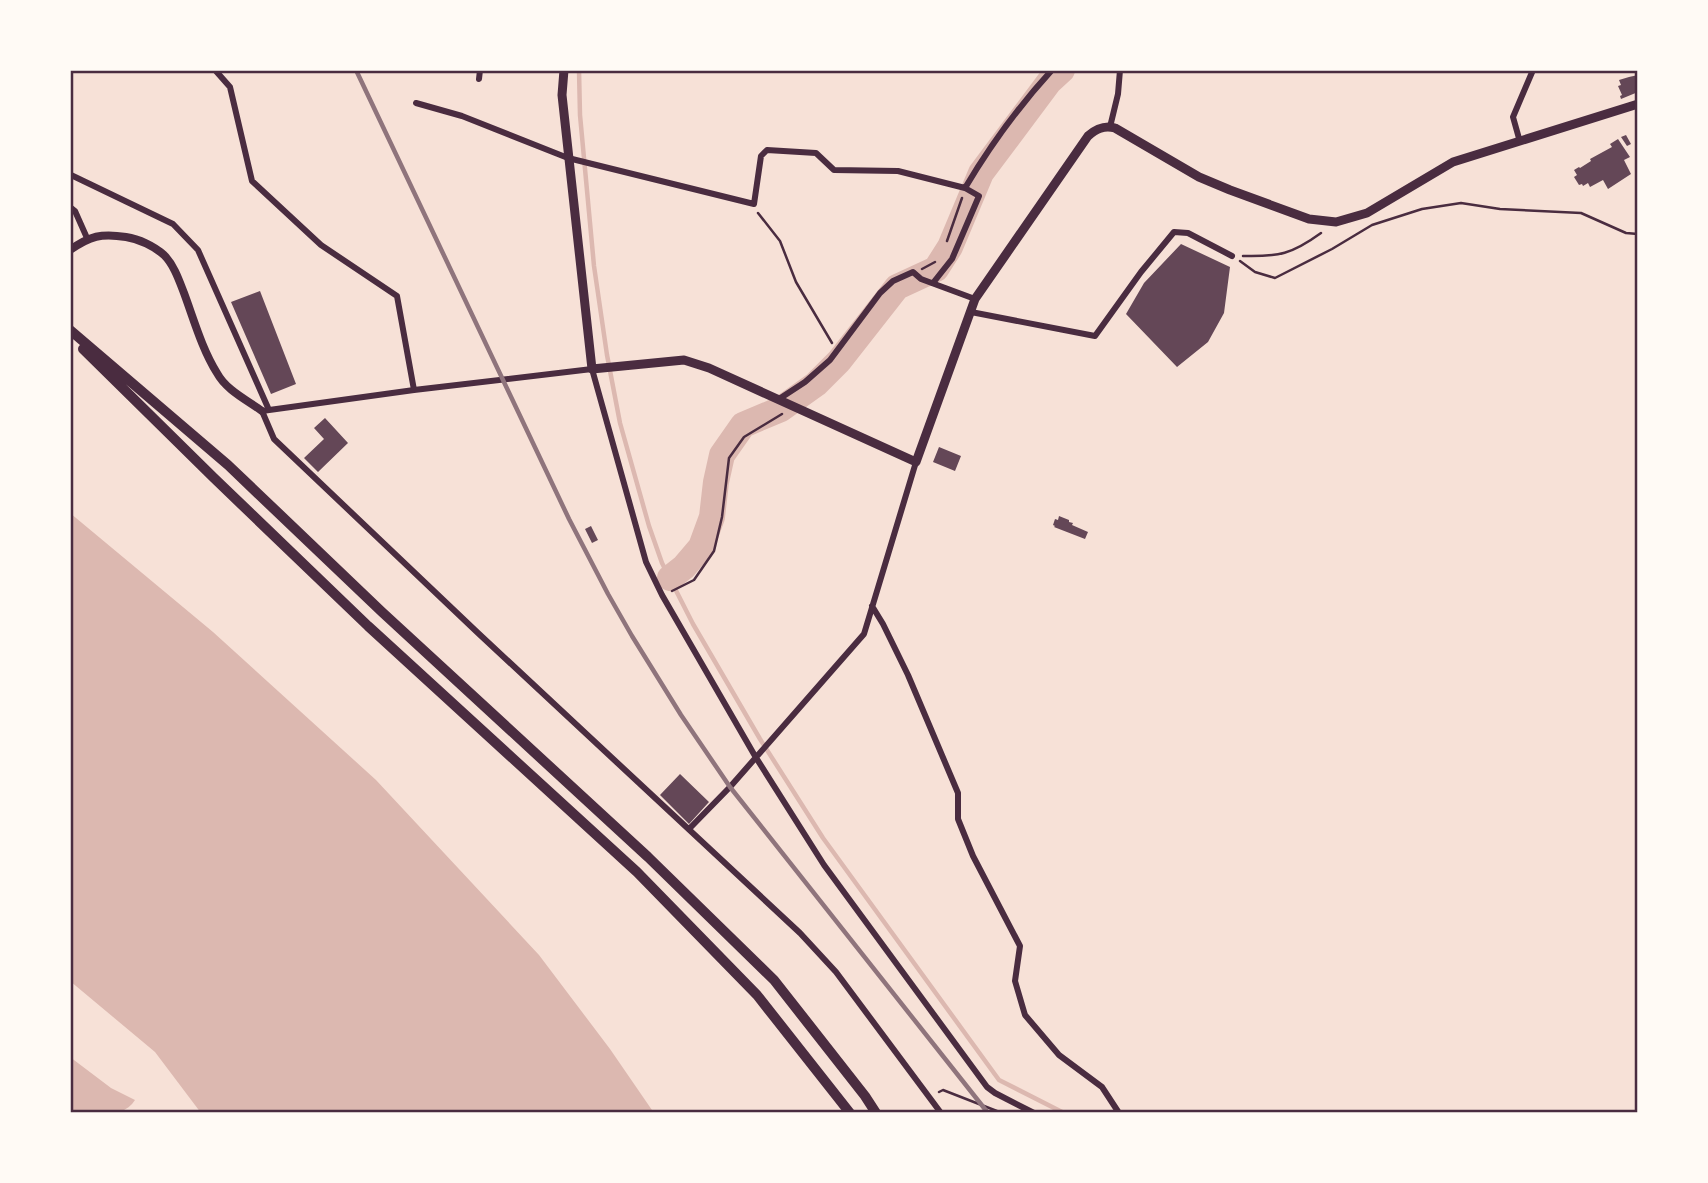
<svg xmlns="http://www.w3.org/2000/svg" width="1708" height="1183" font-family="'Golos Text',sans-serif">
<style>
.water{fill:#dcb8b0}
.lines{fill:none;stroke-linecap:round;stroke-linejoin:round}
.stream{stroke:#dcb8b0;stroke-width:4.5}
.river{stroke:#dcb8b0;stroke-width:26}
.building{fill:#644757}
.path{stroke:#4a2c40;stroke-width:2.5}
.minor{stroke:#4a2c40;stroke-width:6}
.tertiary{stroke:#4a2c40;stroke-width:8}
.secondary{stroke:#4a2c40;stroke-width:9}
.primary{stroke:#4a2c40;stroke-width:10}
.rail{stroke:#8f747c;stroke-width:4.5}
.neatline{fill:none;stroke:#4a2c40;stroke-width:2.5}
</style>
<rect width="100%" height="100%" fill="#f7e1d7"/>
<path class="water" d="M70,513L213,632L376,780L539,955L610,1049L654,1113H201L155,1052L70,981Z
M70,1057L111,1088L135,1100C123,1120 91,1113 70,1113Z"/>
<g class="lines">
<path class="stream" d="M579,70L580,115L594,266L607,355L620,423L649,526L662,563L693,624L760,739L823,838L999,1080L1064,1113"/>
<path class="river" d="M670,578L684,567L701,547L712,517L716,482L722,455L743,425L781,409L816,384L839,361L897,287L936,269L950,247L981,173L1049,82L1062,70"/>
</g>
<path class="building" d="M1638,75V92L1621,99L1620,96L1622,95L1618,86L1621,85L1619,80L1629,77Z
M1626,135L1631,144L1627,146L1621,137Z
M1618,139L1630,157L1624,160L1631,174L1608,189L1603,180L1590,187L1588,183L1583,186L1582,184L1579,185L1574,177L1577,175L1574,170L1579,167L1580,168L1591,161L1590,159L1612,147L1610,144Z
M1181,244L1230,267L1224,313L1208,342L1177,367L1126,314L1144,283Z
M260,291L296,384L271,394L231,302Z
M325,418L348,443L318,472L304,458L324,439L314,428Z
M939,447L961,456L955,471L933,462Z
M1059,516L1069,520V522L1073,523L1072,525L1088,532L1085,539L1054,527L1055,526L1053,525L1055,519L1058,520Z
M591,526L598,540L592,543L585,529Z
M680,774L709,802L689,824L660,795Z"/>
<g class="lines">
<path class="path" d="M758,213L780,241L796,282L832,343
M947,241L962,198
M1243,256C1279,257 1292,254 1321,233
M1240,261L1255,272L1275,278L1332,249L1372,225L1422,209L1461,203L1500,209L1581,213L1626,233L1638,234
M922,269L935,262
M672,591L694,580L714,551L722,517L729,458L744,437L782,414
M939,1092L943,1090L1002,1113"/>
<path class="minor" d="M215,70L230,87L252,181L321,245L397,296L414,390
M479,79L480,70
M416,103L462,116L568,158L754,204L761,156L767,150L816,153L834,170L898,171L965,188L979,196L952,259L933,283
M1110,127L1118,94L1120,70
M1520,142L1513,117L1533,70
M70,173L71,175L173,224L198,250L269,410
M965,188C990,146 1019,106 1052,70
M70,207L75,211L87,238
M971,312L1095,336L1141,272L1174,232L1188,233L1232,256
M779,399L805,382L830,360L880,293L893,281L913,272L921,279L975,299
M872,606L883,624L908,675L958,793V819L973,856L1020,946L1015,981L1025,1015L1059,1055L1102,1087L1119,1113
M689,829L730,787L864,634L916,462
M941,1113L836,972L800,933L478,633L274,439L262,411L414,390L592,369L646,562L662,595L755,756L824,865L987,1087L995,1093L1034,1113"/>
<path class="tertiary" d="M70,250C90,236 101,233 126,237C139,239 154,246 164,255C174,265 179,280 184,293C194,320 202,349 217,373C226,390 247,400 262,411"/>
<path class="secondary" d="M564,70L562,95L592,369L684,360L709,368L916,462L975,299L1088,136C1096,129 1104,125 1115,128L1199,177L1230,190L1309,219L1336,222L1367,213L1453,162L1638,104"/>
<path class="primary" d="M70,330L228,465L382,612L648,857L774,980L865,1096L876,1113
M83,349L214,478L368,626L637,872L757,995L850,1113"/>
<path class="rail" d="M356,70L569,519L608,594L632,636L681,715L730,787L988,1113"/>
</g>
<rect width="1708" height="1183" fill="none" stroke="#fffaf5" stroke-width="144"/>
<rect x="72" y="72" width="1564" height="1039" class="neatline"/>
</svg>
